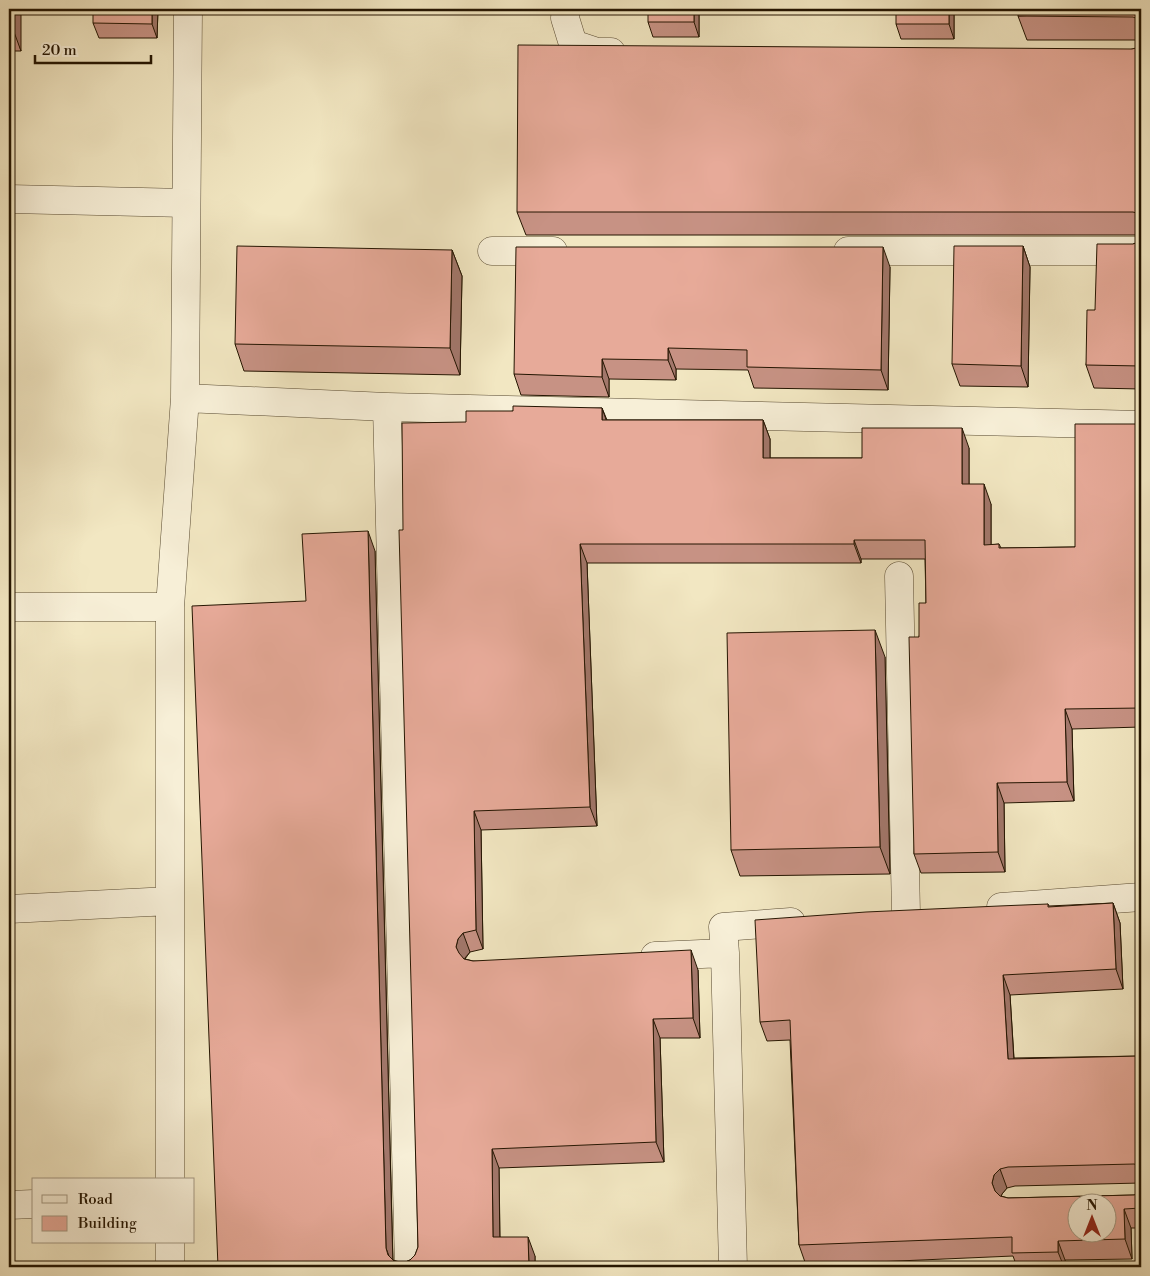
<svg xmlns="http://www.w3.org/2000/svg" width="1150" height="1276" font-family="'Libre Bodoni',serif">
<style>
.lines{fill:none;stroke-linecap:round;stroke-linejoin:round}
.minor-casing{stroke:#584a31;stroke-width:29}
.minor{stroke:#f7efd7;stroke-width:28}
.wall{fill:#c79284;stroke:#241501}
.shaded-wall{fill:#a2776b;stroke:#241501}
.building{fill:#e7aa99;stroke:#241501;fill-rule:evenodd}
</style>
<rect width="100%" height="100%" fill="#f2e7c2"/>
<filter id="stains"><feTurbulence type="fractalNoise" baseFrequency=".004" numOctaves="4"/><feColorMatrix values="0 0 0 0 .2 0 0 0 0 .09 0 0 0 0 .02 0 0 0 .5 -.17"/></filter>
<radialGradient id="worn" r=".72"><stop offset=".6" stop-color="#630" stop-opacity="0"/><stop offset="1" stop-color="#630" stop-opacity=".3"/></radialGradient>
<g class="lines">
<g class="minor-casing">
<path id="minor" d="M566,9L565,18L573,44L597,52H611
M9,199L186,203
M492,251H553
M848,251H1141
M185,398L387,407L1141,425
M387,407L409,1267
M899,576L906,914
M9,607H170L185,398L188,9
M1001,907L1141,897
M9,909L170,901
M655,956L725,953
M170,1180V607
M9,1205L34,1204
M170,1242V1267
M733,1267L725,953L723,927L791,922"/>
</g>
<use href="#minor" class="minor"/>
</g>
<path class="wall" d="M9,9L21,51H9Z
M158,9L157,38H99L93,23Z
M454,9H528V14L455,13Z
M699,9V37H653L648,22Z
M954,9V39H901L896,24Z
M1141,9V40H1027L1018,16Z
M1141,45V235H526L517,212L1140,47Z
M1141,241V389L1094,388L1086,365L1095,310L1133,244Z
M1023,246L1030,267L1028,387L960,386L952,364Z
M452,250L462,276L460,375L244,371L235,344Z
M890,267L888,390L754,388L748,370L676,369V380L609,379V397L521,395L514,374Z
M602,408L607,420H763L770,439V458H862L969,448V484L991,504V545L999,544L1001,548L1075,547L1141,424V727L1072,729L1074,801L1004,803L1005,872L921,873L914,854L919,637L926,603L925,559H861V563H587L597,826L481,830L483,949L470,952L465,959L473,961L698,970L700,1038H660L664,1162L499,1168L500,1237L535,1256V1267H218L306,601L375,551L393,1260L403,1263L410,1260L415,1255L418,1247L403,530L466,422L513,411Z
M885,657L890,874L740,876L731,850Z
M1113,903L1120,923L1123,989L1010,995L1014,1058L1141,1056V1183L1015,1186L1007,1188L1002,1194L1001,1196L1008,1198L1134,1195L1141,1193V1228H1131L1132,1259L1065,1260L1066,1267H1017L1013,1256L806,1265L799,1245L790,1040L767,1041L760,1022L1048,904L1049,906Z"/>
<path class="shaded-wall" d="M14,9H21V51L14,32Z
M152,9H158L157,38L152,24Z
M694,9H699V37L694,22Z
M949,9H954V39L949,24Z
M1023,246L1030,267L1028,387L1021,366Z
M883,247L890,267L888,390L881,370Z
M452,250L462,276L460,375L450,348Z
M668,348L676,369V380L668,360Z
M602,359L609,379V397L602,377Z
M602,408L609,428L602,420Z
M763,420L770,439V477L763,458Z
M962,428L969,448V504L962,484Z
M984,484L991,504V564L984,545Z
M368,531L375,551L393,1267L386,1248Z
M854,540L861,559V563L854,544Z
M580,544L587,563L597,826L590,807Z
M875,630L885,657L890,874L880,847Z
M1065,709L1072,729L1074,801L1067,782Z
M997,783L1004,803L1005,872L998,852Z
M474,811L481,830L483,949L476,930Z
M1113,903L1120,923L1123,989L1116,969Z
M463,933L470,952L465,958L463,966L456,947L458,939Z
M691,950L698,970L700,1038L693,1018Z
M1003,975L1010,995L1015,1078L1008,1059Z
M653,1019L660,1038L664,1162L656,1142Z
M492,1149L499,1168L500,1257L493,1237Z
M1000,1169L1007,1188L1002,1194L999,1203L992,1183L994,1175Z
M1124,1209L1131,1228L1132,1259L1125,1239Z
M528,1237L535,1256V1267H529Z
M1058,1241L1065,1260L1066,1267H1064L1058,1252Z"/>
<path class="building" d="M9,9H14V32H9Z
M93,9H152V24L93,23Z
M648,9H694V22H648Z
M896,9H949V24H896Z
M1018,9H1141V20L1133,17L1018,16Z
M518,45L1132,49L1140,47L1141,45V215L1140,214L1133,212H517Z
M1141,241V366L1086,365L1087,310H1095L1097,244H1133Z
M237,246L452,250L450,348L235,344Z
M954,246H1023L1021,366L952,364Z
M516,247H883L881,370L747,367V350L668,348V360L602,359V377L514,374Z
M513,406L602,408V420H763V458H862V428H962V484H984V545L999,544V548L1075,547V424H1141V708L1065,709L1067,782L997,783L998,852L914,854L909,637H919V603H926L925,540H854V544H580L590,807L474,811L476,930L463,933L458,939L456,947L459,953L464,959L473,961L691,950L693,1018L653,1019L656,1142L492,1149L493,1237H528L529,1267H218L192,606L306,601L302,534L368,531L386,1248L388,1255L394,1261L403,1263L410,1260L415,1255L418,1247L399,530H403L402,423L466,422V411H513Z
M875,630L880,847L731,850L727,633Z
M1113,903L1116,969L1003,975L1008,1059L1141,1056V1166L1134,1164L1008,1167L1000,1169L994,1175L992,1183L995,1191L1000,1196L1008,1198L1134,1195L1141,1193V1208L1124,1209L1125,1239L1058,1241V1252L1012,1253V1237L799,1245L790,1020L760,1022L755,920L866,912L999,906L1048,904V907ZM1078,1204H1108V1234H1078Z"/>
<rect width="1150" height="1276" fill="none" stroke="#f2e7c2" stroke-width="30"/>
<rect x="10" y="10" width="1130" height="1256" fill="none" stroke="#241501" stroke-width="2.5"/>
<rect x="15" y="15" width="1120" height="1246" fill="none" stroke="#241501"/>
<rect x="32" y="1178" width="162" height="65" fill="#f7efd7" stroke="#a39881"/>
<rect x="42" y="1195" width="25" height="8" fill="#f7efd7" stroke="#a39881"/>
<text x="78" y="1204" font-size="15" fill="#241501">Road</text>
<rect x="42" y="1216" width="25" height="15" fill="#e7aa99" stroke="#a39881"/>
<text x="78" y="1228" font-size="15" fill="#241501">Building</text>
<g transform="translate(1092 1218)"><circle r="24" fill="#f7efd7" stroke="#a39881"/>
<path d="M0-4L9 19L0 12L-9 19Z" fill="#8f2418"/>
<text y="-8" font-size="14" font-weight="bold" text-anchor="middle" fill="#241501">N</text>
</g>
<path d="M35 55v8h116v-8" fill="none" stroke="#241501" stroke-width="2.5"/>
<text x="42" y="55" font-size="15" fill="#241501" stroke="#f7efd7" stroke-width="4" paint-order="stroke">20 m</text>
<rect width="100%" height="100%" filter="url(#stains)"/>
<rect width="100%" height="100%" fill="url(#worn)"/>
</svg>
